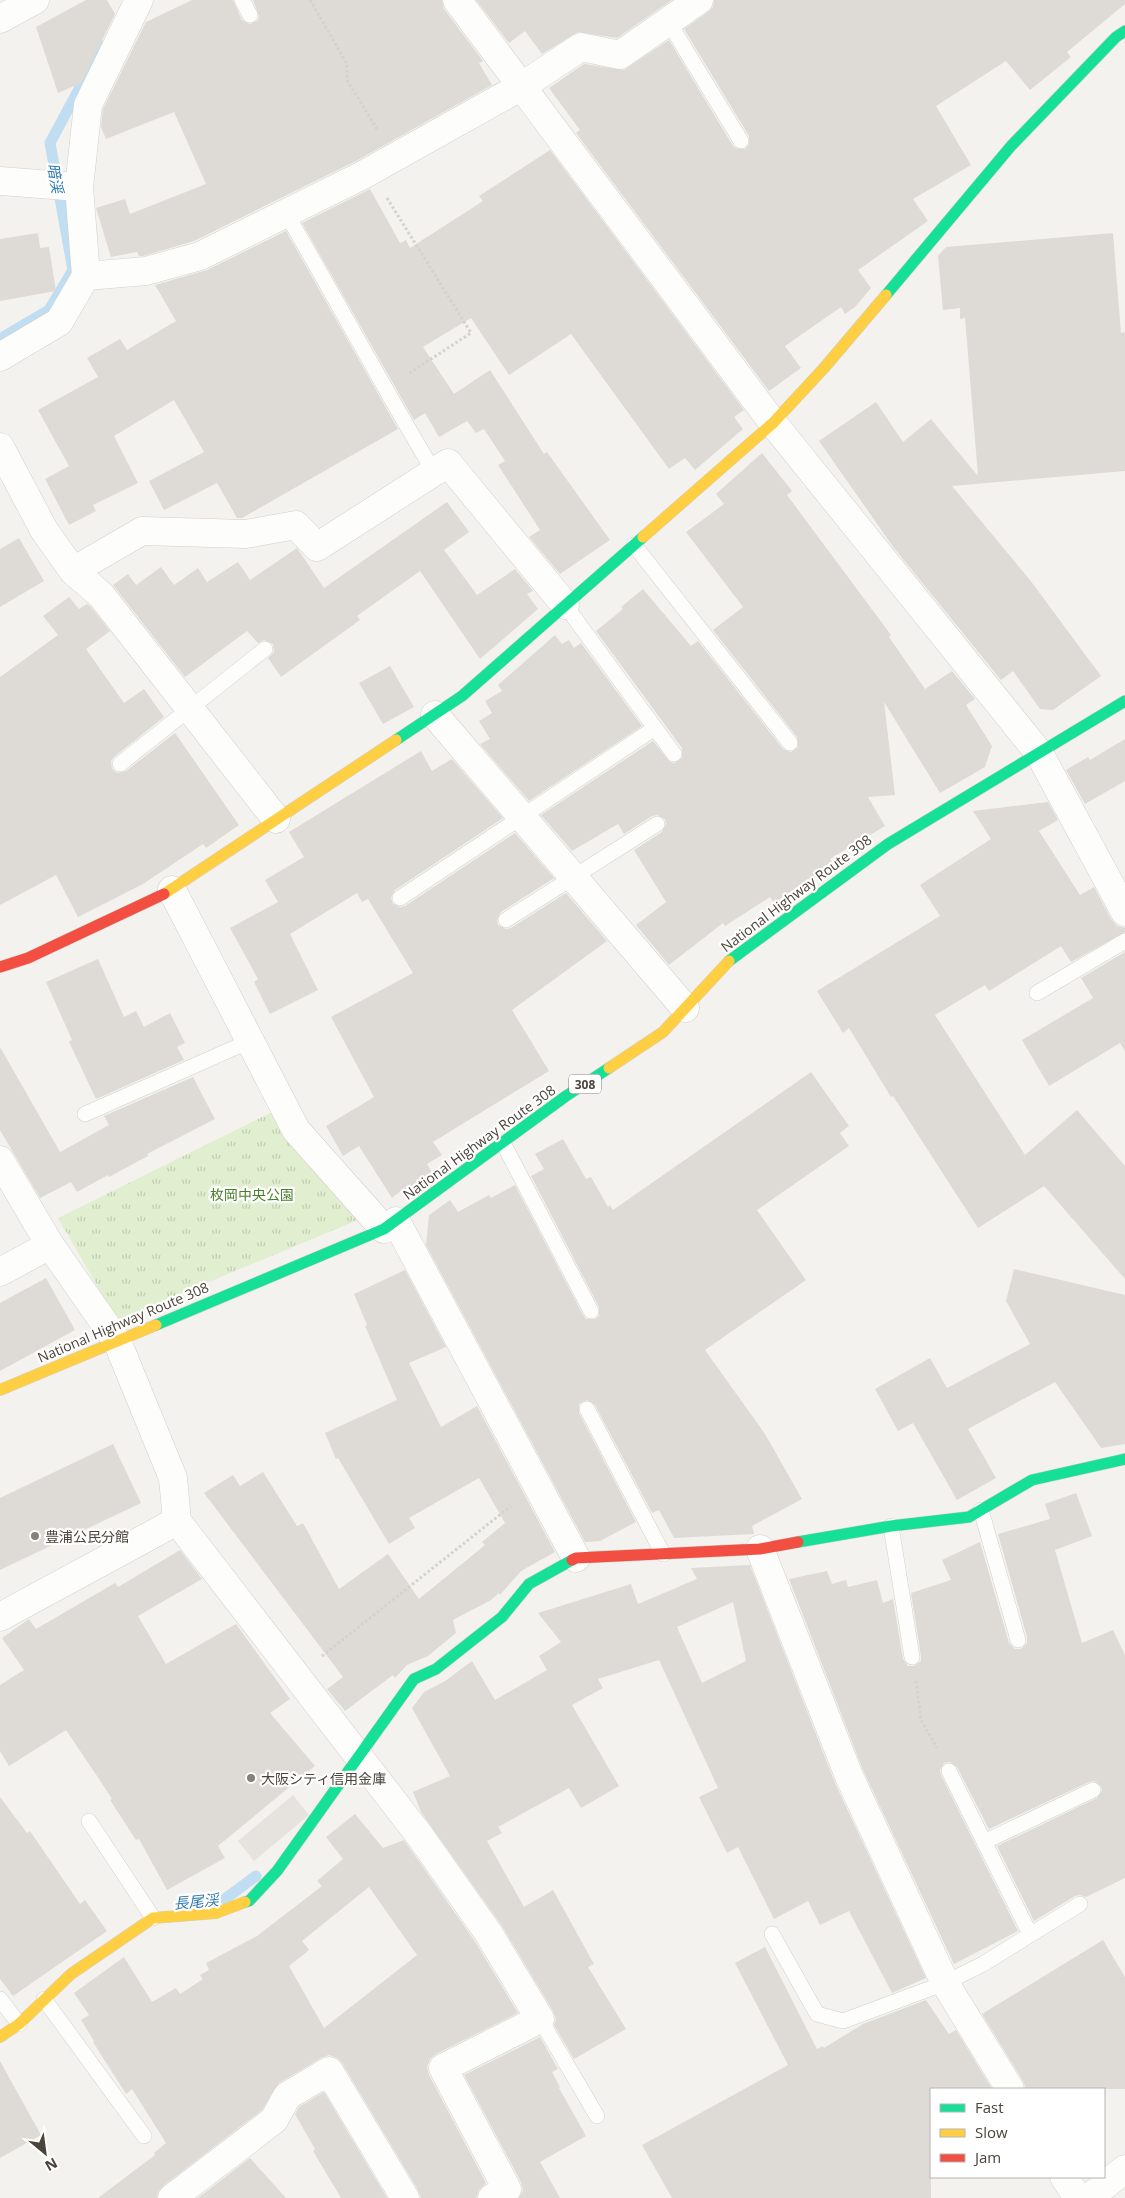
<svg xmlns="http://www.w3.org/2000/svg" width="1125" height="2198" font-family="'Open Sans','Noto Sans JP',sans-serif">
<style>
.park{fill:url(#park-tufts)}
.parking{fill:#e6e3df}
.lines{fill:none;stroke-linecap:round;stroke-linejoin:round}
.stream{stroke:#c0ddf1;stroke-width:11}
.building{fill:#dedbd6;fill-rule:evenodd}
.lane-casing{stroke:#d2d0cb;stroke-width:16}
.street-casing{stroke:#d2d0cb;stroke-width:29}
.fast-casing{stroke:#d3cfc5;stroke-width:12}
.slow-casing{stroke:#d3cfc5;stroke-width:12}
.jam-casing{stroke:#d3cfc5;stroke-width:12}
.path{stroke:#d3d2cc;stroke-width:3;stroke-dasharray:2.5 2.5;stroke-linecap:butt}
.lane{stroke:#fdfdfc;stroke-width:15}
.street{stroke:#fdfdfc;stroke-width:28}
.fast{stroke:#16e098;stroke-width:11}
.slow{stroke:#ffcf43;stroke-width:11}
.jam{stroke:#f24e42;stroke-width:11}
.poi-dot{fill:#868178;stroke:#fff;stroke-width:2}
.labels{text-anchor:middle;dominant-baseline:central;stroke-width:4.5;stroke-linejoin:round;paint-order:stroke}
.shield{fill:#fff;stroke:#817c74;stroke-width:1}
.shield-label{font-size:12px;font-weight:bold;fill:#4b4439}
.street-label{font-size:14px;fill:#4b4439;stroke:#fff}
.park-label{font-size:14px;fill:#4a7f2a;stroke:#fff}
.poi-label{font-size:14px;fill:#4b4439;stroke:#fff;text-anchor:start}
.water-label{font-size:15px;font-style:italic;fill:#2e7ab2;stroke:#fff}
</style>
<defs>
<pattern id="park-tufts" width="24" height="20" patternUnits="userSpaceOnUse" patternTransform="scale(1.25)"><rect width="24" height="20" fill="#e1eecf"/><path d="M3 7l-1-3M5 7V3M7 7l1-3M15 17l-1-3M17 17v-4M19 17l1-3" fill="none" stroke="#c3cdb2"/></pattern>
</defs>
<rect width="100%" height="100%" fill="#f4f2ee"/>
<path class="park" d="M272,1112L358,1220L117,1320L58,1218Z"/>
<path class="parking" d="M293,1795L309,1815L254,1861L238,1841Z"/>
<g class="lines">
<path class="stream" d="M0,339L49,310L73,270L50,143L102,46
M225,1899L256,1876"/>
</g>
<path class="building" d="M86,0H107L115,14L81,83L58,93L36,27Z
M192,0H233L242,20L250,24L258,20L259,16L253,0H442L444,9L483,61L479,63L492,85L356,161L194,241L143,256H139L137,252L111,257L96,208L125,199L130,214L206,184L174,112L106,139L101,127L103,109L146,22Z
M476,0H672L617,38L578,32L542,54L525,31L509,43Z
M714,0H1125V4L1067,52L1071,57L1030,90L1006,61L936,106L971,165L913,199L928,221L858,270L871,288L855,307L845,314L841,307L785,346L801,368L769,391L576,133L580,130L549,88L584,64L624,70L669,40L733,146L737,149H745L749,145V136L684,29L708,12L713,7Z
M550,150L744,410L734,417L743,429L695,470L685,458L669,469L571,334L509,375L471,318L423,347L454,394L490,370L544,454L547,452L610,540L560,574L529,537L540,530L498,465L505,461L484,429L476,433L467,421L439,437L425,413L414,420L302,223L370,189L400,243L406,240L410,248L483,201L479,196Z
M286,231L398,429L242,518H237L217,483L164,510L149,481L204,452L174,400L114,436L138,483L93,505L96,511L69,525L45,479L69,466L38,410L98,377L87,358L120,339L127,350L176,321L155,285L207,270Z
M38,233L40,248L49,247L56,291L0,301V239Z
M1113,233L1121,333L1125,332V471L952,486L1030,580L1101,676L1053,710L1040,709L1013,671L1001,680L894,548L819,441L876,402L903,442L931,419L978,476L965,318L960,319V308L943,310L938,256L946,247Z
M762,453L792,491L787,495L891,635L889,637L925,689L952,671L975,699L966,705L992,746L985,767L940,793L884,702L895,795L868,797L885,826L830,859L834,864L774,903L770,897L725,926L723,923L669,965L636,925L666,902L634,850L662,832L666,824L665,819L657,815L652,816L624,834L618,824L572,851L541,815L653,741L670,762L675,763L682,758V748L596,631L623,609L621,607L643,589L691,646L698,641L783,749L791,752L798,747L797,737L713,630L743,607L686,532L724,504L716,494Z
M447,502L469,532L444,550L477,595L515,569L533,591L527,594L538,609L480,659L420,571L357,616L360,620L281,677L268,658L274,652L273,644L264,640L258,643L247,631L185,677L113,585L128,574L136,585L161,567L174,585L198,568L207,582L238,562L250,580L297,548L324,588Z
M19,538L44,581L0,607V549Z
M69,597L79,609L87,604L90,606L110,631L86,649L124,703L144,689L164,717L114,757L111,761L112,769L117,773L126,771L175,733L239,825L206,848L203,844L143,884L78,917L56,875L0,905V677L58,635L43,616Z
M555,635L562,644L569,640L574,648L581,643L642,726L529,801L480,744L490,739L479,721L492,713L485,701L502,691L498,685Z
M390,666L414,707L383,724L359,683Z
M1125,739V781L1085,804L1066,770L1088,757L1090,760Z
M421,751L432,771L452,759L503,818L395,890L391,898L393,904L400,907L405,906L515,833L554,878L501,912L497,920L498,925L506,929L511,928L566,893L607,941L512,1010L549,1071L433,1142L442,1155L427,1164L433,1174L405,1194L402,1190L392,1198L359,1146L343,1156L326,1126L374,1097L331,1017L413,973L368,899L362,902L357,893L290,934L318,990L270,1014L254,982L258,979L230,928L278,902L265,880L304,857L289,832Z
M1048,802L1058,820L1039,831L1080,895L1094,887L1111,919L1117,926L1125,928V932L1071,962L1061,946L989,991L985,985L935,1015L1025,1155L1077,1110L1125,1166V1279L1044,1186L978,1228L893,1096L891,1097L849,1028L843,1033L817,991L940,916L920,885L991,839L973,811Z
M1125,952V1051L1120,1043L1049,1086L1022,1040L1093,998L1081,978Z
M98,959L124,1017L136,1011L144,1027L170,1013L185,1043L177,1047L184,1060L96,1099L69,1042L72,1040L46,982Z
M0,1047L60,1152L109,1125L104,1116L193,1077L215,1119L147,1154L148,1156L109,1177L108,1175L77,1192L71,1182L40,1198L0,1130Z
M811,1072L849,1126L840,1133L849,1146L757,1210L806,1280L705,1350L765,1434L802,1499L752,1526L754,1534L674,1538L659,1510L652,1513L595,1405L587,1400L579,1404V1413L636,1522L600,1541L585,1542L426,1245L429,1215L450,1200L458,1212L489,1195L491,1198L515,1185L583,1315L586,1319H595L599,1316V1307L531,1176L544,1169L535,1154L563,1139L586,1179L591,1177L608,1207L610,1205L613,1210Z
M1014,1269L1125,1295V1444L1101,1448L1055,1382L968,1429L996,1478L957,1500L913,1423L898,1431L875,1389L930,1358L947,1388L1030,1344L1006,1301Z
M405,1270L446,1347L409,1363L441,1427L477,1406L555,1552L521,1571L500,1595L499,1593L491,1600L453,1620L456,1633L428,1656L407,1665L395,1678L393,1675L345,1711L327,1689L343,1677L204,1493L233,1475L240,1486L263,1472L297,1526L303,1523L339,1589L388,1554L419,1599L485,1545L482,1542L505,1523L479,1478L409,1518L415,1528L389,1544L338,1458L336,1459L325,1433L397,1400L365,1326L367,1325L354,1294Z
M46,1278L75,1330L0,1371V1303Z
M113,1444L141,1503L0,1570V1498Z
M1076,1493L1092,1536L1055,1550L1082,1643L1113,1630L1125,1655V1878L1086,1897L1080,1895L1075,1896L1034,1921L997,1846L1097,1798L1102,1791L1101,1786L1094,1781L1089,1782L989,1829L957,1767L950,1762L944,1763L940,1770L941,1775L1018,1931L954,1964L863,1770L789,1579L827,1571L832,1584L846,1580L848,1587L877,1580L883,1603L893,1599L903,1659L908,1666H914L921,1661V1656L911,1593L951,1580L942,1560L980,1542L1009,1643L1015,1649H1021L1027,1643V1637L998,1534L1050,1519L1045,1504Z
M180,1550L202,1579L138,1616L166,1664L236,1624L290,1699L270,1713L315,1766L218,1846L225,1858L167,1890L139,1839L136,1840L110,1800L112,1799L99,1779L66,1730L9,1766L0,1751V1685L24,1670L2,1638L29,1619L36,1629L115,1583L118,1587Z
M750,1565L835,1783L926,1978L892,1993L849,1911L820,1925L808,1901L774,1919L738,1847L727,1853L699,1797L718,1788L659,1660L598,1679L603,1688L572,1705L619,1786L581,1808L569,1788L498,1827L502,1833L487,1841L524,1907L553,1890L594,1964L588,1967L626,2029L574,2059L554,2025L556,2019L553,2011L502,1926L421,1812L413,1792L450,1776L412,1708L424,1692L445,1681L472,1661L495,1700L547,1670L539,1656L561,1642L538,1613L631,1584L638,1604L697,1579L691,1568ZM733,1602L746,1661L702,1683L677,1627Z
M0,1797L27,1833L30,1831L80,1904L85,1900L107,1931L13,1996L0,1979Z
M355,1814L383,1848L404,1840L476,1943L518,2013L436,2054L430,2059L427,2067L429,2075L486,2183L479,2190L476,2198H421L418,2190L342,2063L337,2058L329,2055L321,2058L279,2083L262,2110L163,2186L158,2192L157,2198H98L155,2155L154,2153L166,2143L132,2089L126,2094L93,2042L94,2041L81,2020L89,2015L74,1993L124,1957L152,2002L176,1988L180,1994L203,1979L200,1975L209,1970L206,1963L257,1936L322,1886L317,1881L343,1859L326,1837ZM369,1887L417,1955L324,2028L289,1966L309,1950L302,1941Z
M1103,1940L1125,1977V2089H1026L1023,2081L982,2014Z
M765,1947L817,2049L823,2046L824,2048L863,2024L926,2000L949,2034L956,2030L992,2089H931V2198H672L642,2145L788,2065L735,1963Z
M540,2037L558,2069L552,2072L560,2087L559,2088L586,2136L540,2162L560,2198H519L523,2190L521,2182L464,2075Z
M0,2061L41,2135L0,2158Z
M324,2092L387,2198H341L313,2151L315,2149L295,2114L299,2107Z
M250,2158L286,2198H198Z"/>
<g class="lines">
<g class="lane-casing">
<path id="lane" d="M242,0L250,15
M668,21L741,141
M286,213C336,299 383,387 434,472
M634,545L790,743
M565,605L674,754
M120,764L265,649
M400,898L655,728
M506,920L657,824
M1037,993L1125,941
M85,1114L250,1041
M503,1143L591,1311
M587,1409L663,1554
M981,1510L1018,1640
M891,1526L912,1657
M949,1771L1030,1934
M89,1821L153,1918
M984,1842L1093,1790
M772,1934L817,2014L843,2021L945,1983L983,1964L1080,1904
M0,1999L19,2024
M44,1999L144,2136
M540,2019L597,2116"/>
</g>
<g class="street-casing">
<path id="street" d="M457,0L773,423L1039,753L1125,912
M0,19L35,0
M0,181L79,187
M86,276L146,271L200,256L363,175L522,86L581,47L620,55L699,0
M0,357L59,322L86,276L79,187L88,105L139,0
M0,447L44,530L73,571L101,595L276,819
M73,571L142,531L246,534L296,525L317,547L448,463L565,605
M435,715L685,1008
M172,890L296,1130L384,1229
M0,1160L50,1245L117,1341L173,1478L177,1521
M396,1221L576,1558
M0,1272L50,1245
M760,1549L849,1776L945,1983L1010,2089
M0,1617L177,1521L420,1836L489,1934L540,2019L443,2068L507,2189L492,2198
M1064,2177L1078,2198
M172,2198L274,2120L287,2096L329,2071L405,2198
M1089,2198L1125,2169"/>
</g>
<g class="fast-casing">
<path id="fast" d="M886,295L1011,146L1116,37L1125,31
M396,740L462,696L643,537
M729,961L888,844L1125,701
M156,1325L384,1229L566,1096L609,1068
M798,1542L891,1526L969,1517L1032,1480L1125,1459
M245,1902L249,1901L277,1871L414,1679L436,1669L502,1617L529,1584L572,1560"/>
</g>
<g class="slow-casing">
<path id="slow" d="M643,537L773,423L824,368L886,295
M164,894L396,740
M609,1068L663,1032L729,961
M0,1390L156,1325
M0,2037L19,2024L71,1974L153,1918L216,1913L245,1902"/>
</g>
<g class="jam-casing">
<path id="jam" d="M0,967L28,958L164,894
M572,1560L576,1558L760,1549L798,1542"/>
</g>
<path class="path" d="M310,0L347,64V80L377,129
M387,198L471,333L408,374
M322,1656L511,1506
M916,1681L921,1720L937,1748"/>
<use href="#lane" class="lane"/>
<use href="#street" class="street"/>
<use href="#fast" class="fast"/>
<use href="#slow" class="slow"/>
<use href="#jam" class="jam"/>
</g>
<g class="poi-dot">
<circle cx="35" cy="1536" r="5"/>
<circle cx="251" cy="1778" r="5"/>
</g>
<g class="labels">
<rect class="shield" x="569" y="1074.5" width="32" height="19" rx="4"/>
<g class="shield-label">
<text x="585" y="1084">308</text>
</g>
<g class="street-label">
<text transform="translate(796 893) rotate(-37)">National Highway Route 308</text>
<text transform="translate(479 1142) rotate(-36)">National Highway Route 308</text>
<text transform="translate(123 1322) rotate(-23)">National Highway Route 308</text>
</g>
<g class="park-label">
<text x="252" y="1194">枚岡中央公園</text>
</g>
<g class="poi-label">
<text x="45" y="1536">豊浦公民分館</text>
<text x="261" y="1778">大阪シティ信用金庫</text>
</g>
<g class="water-label">
<text transform="translate(56 178) rotate(80)">暗渓</text>
<text transform="translate(196 1901) rotate(-5)">長尾渓</text>
</g>
</g>
<rect x="930" y="2088" width="175" height="90" fill="#ffffff" stroke="#b7b4b0"/>
<rect x="940" y="2104" width="25" height="8" fill="#16e098" stroke="#b7b4b0"/>
<text x="975" y="2113" font-size="15" fill="#4b4439">Fast</text>
<rect x="940" y="2129" width="25" height="8" fill="#ffcf43" stroke="#b7b4b0"/>
<text x="975" y="2138" font-size="15" fill="#4b4439">Slow</text>
<rect x="940" y="2154" width="25" height="8" fill="#f24e42" stroke="#b7b4b0"/>
<text x="975" y="2163" font-size="15" fill="#4b4439">Jam</text>
<g transform="translate(45 2153) rotate(151)" stroke="#ffffff" stroke-width="4" paint-order="stroke">
<path d="M0-4L9 19L0 12L-9 19Z" fill="#4b4439"/>
<text y="-8" font-size="14" font-weight="bold" text-anchor="middle" fill="#4b4439">N</text>
</g>
</svg>
